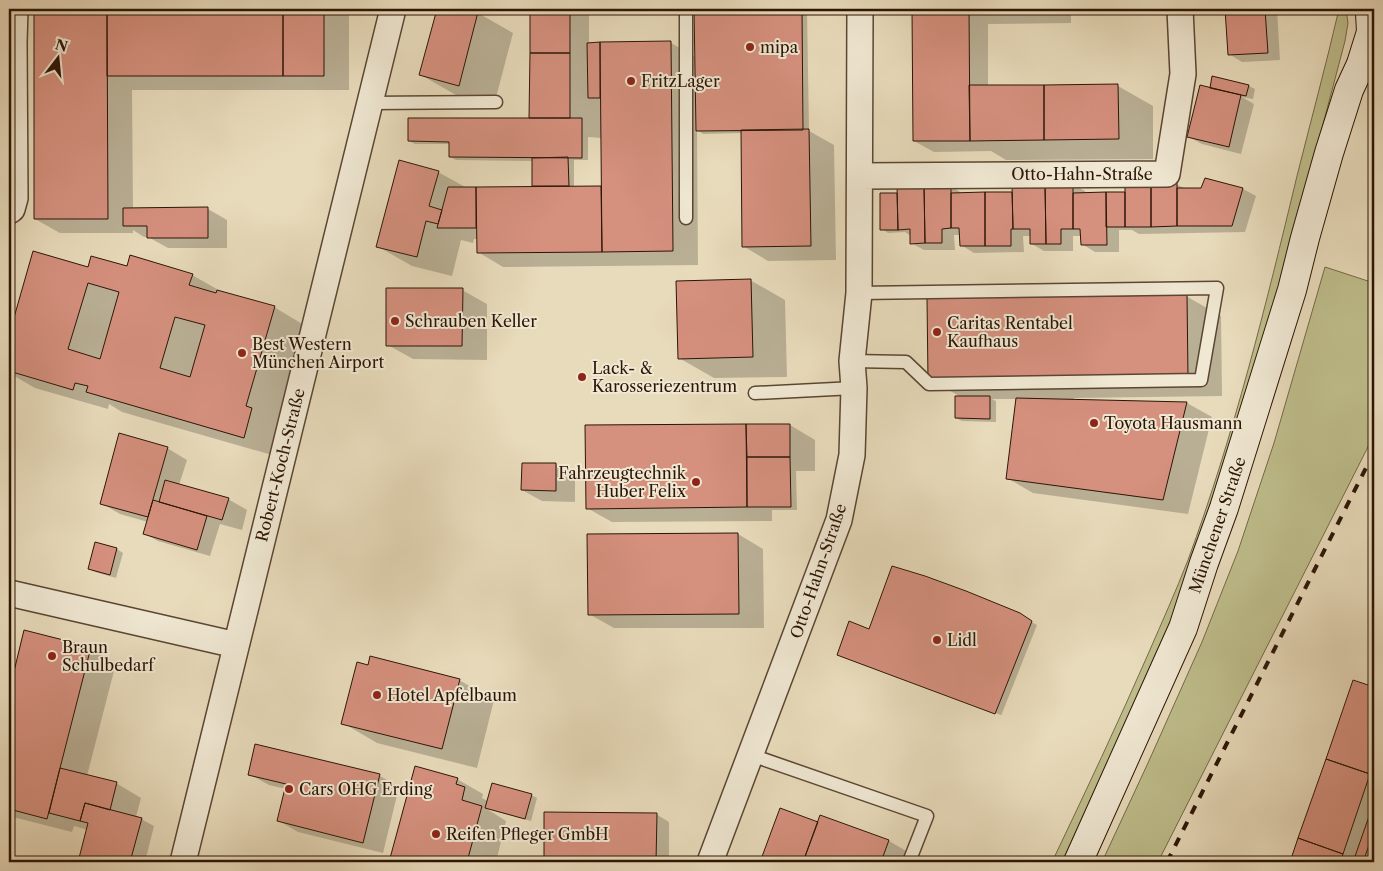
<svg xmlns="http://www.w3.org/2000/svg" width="1383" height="871" font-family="'Libre Caslon Text',serif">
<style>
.green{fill:#bebd8b;stroke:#756948}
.shadow{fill:#0003;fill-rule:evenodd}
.building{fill:#d5907e;stroke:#2c1506;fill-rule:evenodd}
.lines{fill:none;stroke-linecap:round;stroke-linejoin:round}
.lane-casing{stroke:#5b4633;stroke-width:15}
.street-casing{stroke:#5b4633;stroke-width:28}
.secondary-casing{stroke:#2c1506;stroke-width:30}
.lane{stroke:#f0e8d3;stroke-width:12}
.street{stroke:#f0e8d3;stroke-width:25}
.secondary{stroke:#f0e8d3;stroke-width:28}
.rail{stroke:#2c1506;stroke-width:4;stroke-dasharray:9 9;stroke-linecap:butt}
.poi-dot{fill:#8f2418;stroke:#f0e8d3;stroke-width:2}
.labels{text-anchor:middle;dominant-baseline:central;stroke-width:4;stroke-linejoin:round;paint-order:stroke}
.poi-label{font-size:16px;fill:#2c1506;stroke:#f0e8d3;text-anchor:start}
.street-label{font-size:16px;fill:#2c1506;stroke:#f0e8d3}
</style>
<rect width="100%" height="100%" fill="#e8dbbb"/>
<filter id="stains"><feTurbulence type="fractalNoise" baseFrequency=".004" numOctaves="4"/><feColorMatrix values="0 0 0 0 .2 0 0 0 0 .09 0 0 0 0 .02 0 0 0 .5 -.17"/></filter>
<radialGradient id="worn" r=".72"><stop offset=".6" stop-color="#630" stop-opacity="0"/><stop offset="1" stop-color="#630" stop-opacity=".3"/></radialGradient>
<path class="green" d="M1339,9H1346L1348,23L1345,41L1285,268L1194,570L1065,862H1052C1085,793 1118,723 1149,652C1162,622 1176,591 1188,560C1234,435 1266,305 1297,176C1311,120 1326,65 1339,9Z
M1325,267L1374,283V435L1158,862H1102L1148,763L1202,642L1238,551L1274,443Z"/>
<path class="shadow" d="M35,9H349V90H132L133,209H208L227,220V248H168L148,237H144L133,230V233H60L35,219Z
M438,9H461L478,13L513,33L494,105L456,95L421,75Z
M531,9H589V44L671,43L696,57L695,9H807L809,131L834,145L836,260L768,261L743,246L742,133L703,134L697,130L698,265L503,267L478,252V239H474L473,243L461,240L452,276L412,266L377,246L438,172L467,188H537L533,186V161L456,160L450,157V144H415L409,141L534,119L531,117ZM588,137L602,138V187H574V160H588Z
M913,9H1071V23L988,24V86H1118L1153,106V159L1006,160L991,151L934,152L914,141Z
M1226,9H1277L1280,60L1242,62L1229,54Z
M1249,86L1255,89L1253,99L1242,97L1254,104L1241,154L1202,144L1189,137L1210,89Z
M1072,184L1085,191V194L1126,193L1176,184L1186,189H1243L1256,196L1245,232L1139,234L1132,230H1119V252H1095L1082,244V236H1073V251H1044L1032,244L1031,236H1023L1024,252L974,253L961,245V235H954L955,250H924L911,243V236L905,232L888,233L882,229L881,194H898L950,185L963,194L1014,193Z
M34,253L88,268L127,267L192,275L224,293L274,307L309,328L279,457L122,412L109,404L108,409L35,388L9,373V339Z
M750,280L785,300L787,377L714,378L679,358Z
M462,290L487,304V360L413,359L388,345Z
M1186,296L1221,316L1222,396L1074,398V400L1187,403L1212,417L1188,514L1033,493L1007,478L1017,399H992L996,401V422L962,421L956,418L961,397L929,379Z
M790,425L815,440V471H796L797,510H772V521L612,522L587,508L586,427Z
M167,448L187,460L179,485L228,499L247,510L242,530L220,524L210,556L158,541L145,534L148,522L120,514L101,503Z
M556,464L575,476V502L542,501L522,490Z
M738,534L763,549L764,628H614L589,614Z
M96,544L117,549L123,553L116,578L95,572L89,568Z
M1019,615L1037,625L1001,716V715L838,655L870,630Z
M25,632L91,649L116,663L87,776L116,783L141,798L136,817L141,819L154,826L145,862H79L88,830L74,826L72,832L9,816V659L17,664Z
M459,680L494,700L477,768L377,743L343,723Z
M1354,682L1374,689V862H1292Z
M416,768L457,779L483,794L482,798L488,801L531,795L537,798L531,821L487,809L506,821L496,862H390Z
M249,774L380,776L399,787L383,853L298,832L279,821L286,789L269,785Z
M781,810L819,824L821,816L889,841L908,852L904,862H761Z
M545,813L656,814L669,822V862H545Z"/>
<path class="building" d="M34,9H107L108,219H34Z
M107,9H283V76H107Z
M283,9H324V76H283Z
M437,9H466L478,12L459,86L419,75Z
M530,9H570V53H530Z
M694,9H802L803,130L696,131Z
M912,9H969L970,141H913Z
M969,9H1052V12L969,13Z
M1225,9H1265L1268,53L1228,55Z
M671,41L673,251L602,252L600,42Z
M600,42V98H588L587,43Z
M530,53H570V118H529Z
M1212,76L1249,85L1246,96L1210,88Z
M1118,84L1119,139L1044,140V85Z
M969,85H1044V140L970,141Z
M1200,85L1241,95L1229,147L1187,137Z
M408,118H582V158L449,157V142L408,141Z
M809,129L811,246L742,247L741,130Z
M568,157L569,186H532V158Z
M399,160L439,171L429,206L442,210L438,224L426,221L417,257L376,247Z
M1205,178L1243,188L1232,226H1177V188H1201Z
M1177,182V226L1151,227V183Z
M1012,183H1045L1046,244H1030V229H1013Z
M1045,183H1073V229H1061V244H1046Z
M1125,183H1151V227H1125Z
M951,184V228L942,229V243H925L924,185Z
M897,185H924L925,243L910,244V229L898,230Z
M601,186L602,252L477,253L476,187Z
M448,187H476V228H437Z
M985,192H1012L1013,229H1011V246H985Z
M985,192V246H960L959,228H951V193Z
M1106,192H1125V227H1106Z
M1106,192L1107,245H1081L1080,229H1073V193Z
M880,193H897L898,230H880Z
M208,207V238H147V226H123V208Z
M33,251L88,267L91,256L127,266L130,255L193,274L189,285L216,293L217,290L275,306L246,406L252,408L244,438L86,392L88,386L75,383L73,390L9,371V335ZM88,283L119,292L100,359L68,349ZM175,317L205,325L190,377L160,368Z
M751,279L753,357L678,359L676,281Z
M386,288H463L462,346H386Z
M1187,295L1188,377L928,380L927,298Z
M955,396H990V419L955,418Z
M1016,398L1187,402L1163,500L1006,479Z
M746,424H790V457H747Z
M746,424L747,507L586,509L585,425Z
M119,433L168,447L148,517L100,504Z
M747,457H790L791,507H747Z
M522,463H556V491L521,490Z
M165,480L229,498L222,520L159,502Z
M153,500L207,516L197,550L143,534Z
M738,533L739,614L588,615L587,534Z
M95,542L117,548L110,575L88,569Z
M892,566L925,576L966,591L1020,613L1032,621L995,714L837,655L849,621L869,629Z
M24,630L91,647L47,819L9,809V692Z
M370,656L460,679L442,749L341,724L357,662L368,665Z
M1353,680L1374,687V763L1370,774L1326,759Z
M255,744L380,774L363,843L277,821L286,784L248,775Z
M1326,759L1370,774L1343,854L1298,838Z
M415,766L458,778L456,784L465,787L462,800L482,806L467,862H389Z
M60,768L117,782L110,810L85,803L80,821L49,813Z
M492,783L532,794L525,819L485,808Z
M1374,802V831L1363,862H1353Z
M85,803L142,818L130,862H78L88,823L80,821Z
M780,808L818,822L803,862H760Z
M544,812L657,813L656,862H544Z
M820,815L889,840L881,862H803Z
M1298,838L1343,854L1340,862H1290Z"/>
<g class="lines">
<g class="lane-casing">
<path id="lane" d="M686,9V218
M370,103L496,102
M852,361L906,362L929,384L1201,380L1217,288L859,293
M755,393L854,388
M751,755L927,816L909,862"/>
</g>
<g class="street-casing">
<path id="street" d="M860,176L1167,174L1183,74L1180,9
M9,211L12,209L15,198L14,42L15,9
M9,593L236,645
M183,862L393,9
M710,862L839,520L852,455L854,388L852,361L859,293L860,9"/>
</g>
<g class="secondary-casing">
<path id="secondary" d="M1078,862L1183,628L1204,563L1224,508L1292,290L1305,238L1329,153L1349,90L1361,64L1371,32L1370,13"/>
</g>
<use href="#lane" class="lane"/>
<use href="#street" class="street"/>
<use href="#secondary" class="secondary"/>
<path class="rail" d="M1167,862L1374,452"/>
</g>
<g class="poi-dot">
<circle cx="750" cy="47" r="5"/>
<circle cx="631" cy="81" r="5"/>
<circle cx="395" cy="321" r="5"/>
<circle cx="937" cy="332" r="5"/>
<circle cx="242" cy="353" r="5"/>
<circle cx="582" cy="377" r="5"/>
<circle cx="1094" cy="423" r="5"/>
<circle cx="696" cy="482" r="5"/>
<circle cx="937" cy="640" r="5"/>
<circle cx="52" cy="656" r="5"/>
<circle cx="377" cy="695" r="5"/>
<circle cx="289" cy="789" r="5"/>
<circle cx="436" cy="834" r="5"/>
</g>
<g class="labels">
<g class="poi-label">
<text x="760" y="47">mipa</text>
<text x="641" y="81">FritzLager</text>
<text x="405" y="321">Schrauben Keller</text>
<text x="947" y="323">Caritas Rentabel<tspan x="947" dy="18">Kaufhaus</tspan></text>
<text x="252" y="344">Best Western<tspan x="252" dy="18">München Airport</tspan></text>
<text x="592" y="368">Lack- &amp;<tspan x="592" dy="18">Karosseriezentrum</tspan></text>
<text x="1104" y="423">Toyota Hausmann</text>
<text x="686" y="473" text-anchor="end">Fahrzeugtechnik<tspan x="686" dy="18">Huber Felix</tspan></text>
<text x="947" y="640">Lidl</text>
<text x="62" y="647">Braun<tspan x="62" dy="18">Schulbedarf</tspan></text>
<text x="387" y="695">Hotel Apfelbaum</text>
<text x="299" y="789">Cars OHG Erding</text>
<text x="446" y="834">Reifen Pfleger GmbH</text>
</g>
<g class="street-label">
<text x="1082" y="174">Otto-Hahn-Straße</text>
<text transform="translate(280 465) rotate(-76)">Robert-Koch-Straße</text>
<text transform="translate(1217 525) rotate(-71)">Münchener Straße</text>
<text transform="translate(818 571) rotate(-71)">Otto-Hahn-Straße</text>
</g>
</g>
<rect width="1383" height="871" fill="none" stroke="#e8dbbb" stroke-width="30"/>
<rect x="10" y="10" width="1363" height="851" fill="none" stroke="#2c1506" stroke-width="2.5"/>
<rect x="15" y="15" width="1353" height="841" fill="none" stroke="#2c1506"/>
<g transform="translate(58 58) rotate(16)" stroke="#f0e8d3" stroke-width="4" paint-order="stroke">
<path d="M0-4L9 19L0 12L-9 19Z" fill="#2c1506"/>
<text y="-8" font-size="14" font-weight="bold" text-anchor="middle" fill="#2c1506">N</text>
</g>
<rect width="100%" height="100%" filter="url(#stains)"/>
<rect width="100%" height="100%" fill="url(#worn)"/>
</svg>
